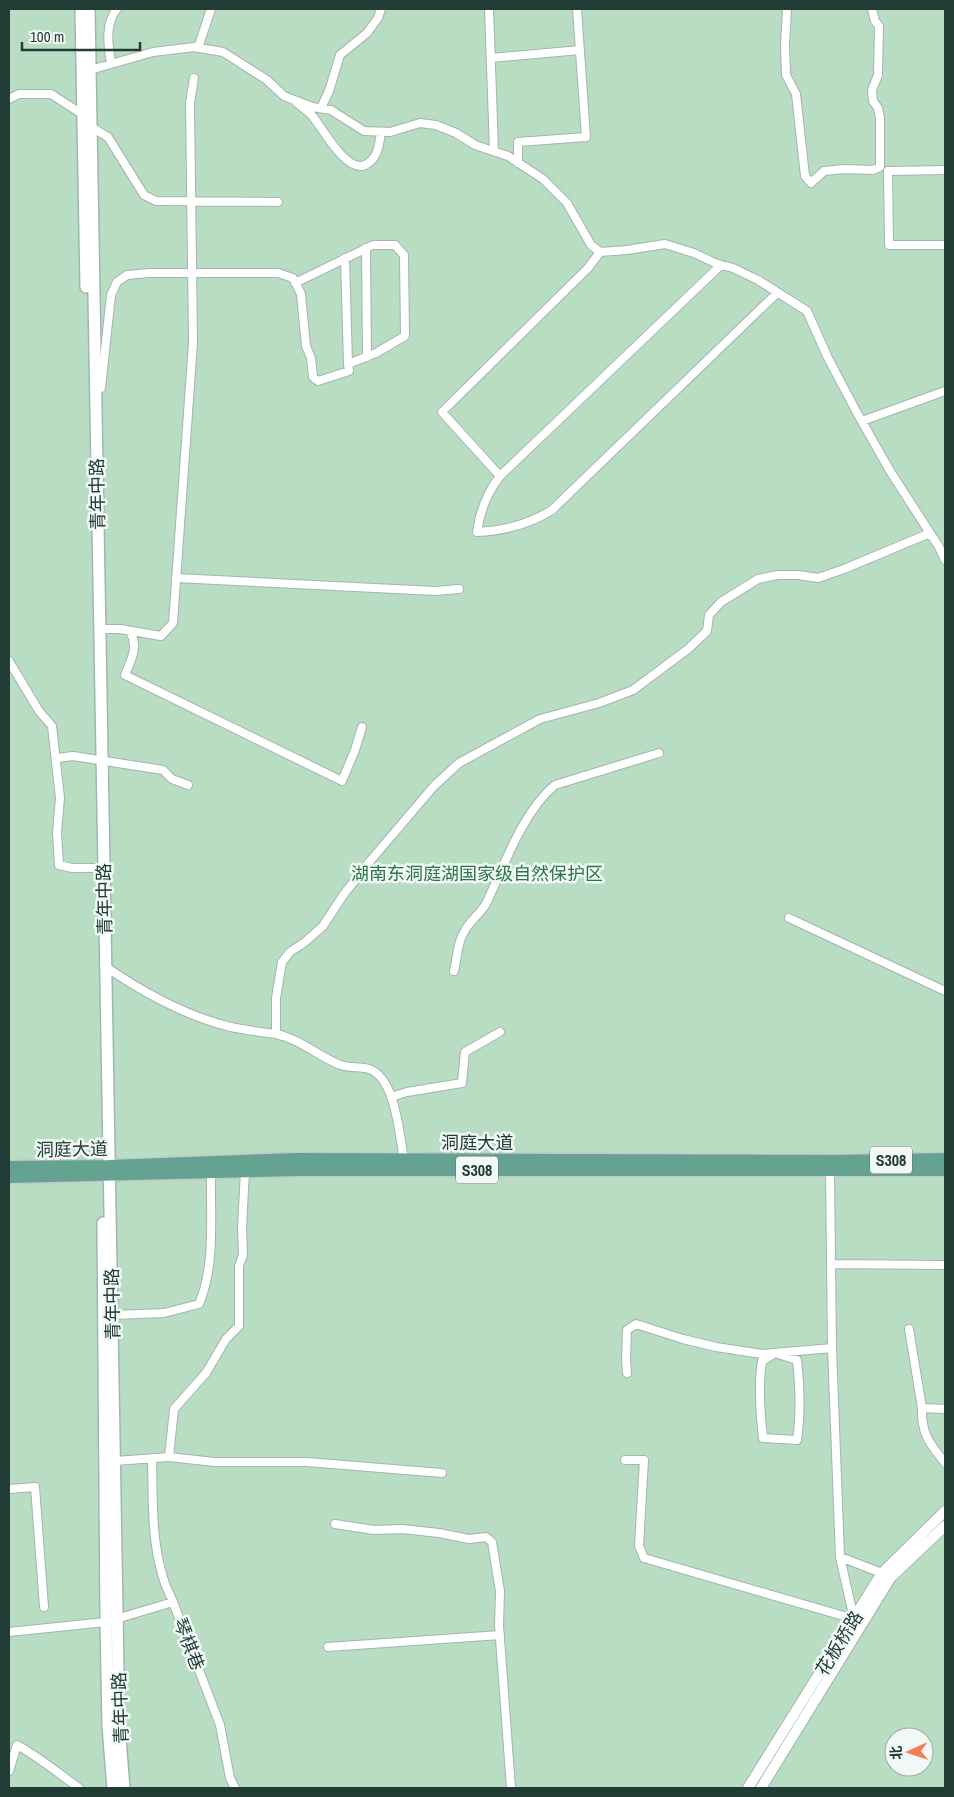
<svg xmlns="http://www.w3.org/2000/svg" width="954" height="1797" font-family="'Archivo Narrow','Noto Sans SC',sans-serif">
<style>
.green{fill:#b9ddc3;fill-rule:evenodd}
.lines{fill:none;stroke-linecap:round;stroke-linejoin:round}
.minor-casing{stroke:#a4b4ae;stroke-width:10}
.tertiary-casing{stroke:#a4b4ae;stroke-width:12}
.secondary-casing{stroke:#9fb7af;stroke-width:14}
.primary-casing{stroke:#c1c8c6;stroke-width:15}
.minor{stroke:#fff;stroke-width:8}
.tertiary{stroke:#fff;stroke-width:10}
.secondary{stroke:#fff;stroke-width:11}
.primary{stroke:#64a292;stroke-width:12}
.labels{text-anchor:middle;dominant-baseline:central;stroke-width:5;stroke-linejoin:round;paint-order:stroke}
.shield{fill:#f1f8f5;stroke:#5f746f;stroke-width:1}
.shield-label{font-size:16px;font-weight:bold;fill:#213c35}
.street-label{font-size:18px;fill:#213c35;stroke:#f1f8f5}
.park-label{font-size:18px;fill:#2b7447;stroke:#f1f8f5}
</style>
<rect width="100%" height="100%" fill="#e1ece7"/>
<path class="green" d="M9,9H945V1788H9ZM894,1737H924V1767H894Z"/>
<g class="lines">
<g class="minor-casing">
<path id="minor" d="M489,9L494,151
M787,9L785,45L786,75L796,94L805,176L811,183L824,171L845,169L873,170L880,167V118L878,108L873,101L872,90L878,75L879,26L875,21L872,9
M198,48L211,9
M491,58L580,50
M111,63C108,45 105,23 117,9
M90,70L153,52L194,47L223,52L267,80L284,96L312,107L331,110L364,131L390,132L420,123L436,125L456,133L475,145L508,156L543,179L567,203L591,245L600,252L627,250L665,244L694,253L715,263L733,268L758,280L807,311L828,358L856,411L890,471L930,533L844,569L818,578L798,575H778L758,579L721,602L709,615L707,631L688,649L633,690L599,703L540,719L459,763L434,786L371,860L344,894L323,926L305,942L290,952L282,962L276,998V1034C261,1032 245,1030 231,1027C185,1016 144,993 106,967
M9,99L19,94H51L82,114
M297,103C303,108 310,112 314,118C324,131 347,173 365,165C378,159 379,145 381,132
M321,108L329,91L340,55L367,33L378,18L381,9
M91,127L108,137L144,195L156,201L278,202
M518,163V142L586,137L577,9
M945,170L888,171L889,245H945
M366,248L367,357
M600,252L588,268L442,412L500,476L721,265
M345,258L348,364
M96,390L101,388L111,295L117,282L127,275L149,273H278L293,278L301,294L306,346L311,358L313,377L318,381L349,371L348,364L376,353L405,336L404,255L395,245H373L295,283
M862,421L945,391
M500,476C487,493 480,510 477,532C505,531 529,524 552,510L777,293
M930,533L939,547L945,560
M176,578L435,591L459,589
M105,629H120L161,636L173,623L193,343L190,103L194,78
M130,631C139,647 131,660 125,675L342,781L355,750L362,727
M9,661L39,711L52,726L60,798L57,832L59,865L72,868H98
M57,758L73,756L163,770L172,779L188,785
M789,918L945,991
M454,971C457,959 457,944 463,934C468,922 481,913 486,904C503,868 523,811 555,785L659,753
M276,1034C299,1039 317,1055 338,1064C348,1069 359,1066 369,1069C396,1078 399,1135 404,1159
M391,1097L407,1092L462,1083L465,1052L500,1032
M831,1264L945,1265
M112,1315L164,1313L199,1304C216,1264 210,1215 211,1172
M909,1329L922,1408C921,1434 930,1444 945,1463
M775,1353L797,1360C800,1387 801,1413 797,1440L763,1438C760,1412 758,1386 762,1361Z
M627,1373L626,1360L627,1330L636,1324L683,1339L716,1347L762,1354L832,1348
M922,1408L945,1409
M169,1457L174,1409L206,1373L226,1339L239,1326V1266L243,1255L242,1228L245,1171
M152,1458C153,1498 151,1539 163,1577C165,1586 170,1594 173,1602
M625,1460H644L639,1546L644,1558L854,1619L840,1557L832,1348L830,1171
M115,1461L169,1457L215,1462H307L442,1473
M9,1489L35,1487L44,1607
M335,1524L374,1530L402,1529L439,1533L469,1539L486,1537L492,1542L500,1591L499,1625L511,1788
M840,1557L882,1573
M9,1632L106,1622L173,1602L220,1725L230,1778L235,1788
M328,1647L500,1635
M9,1771L17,1745C39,1757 58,1773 79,1788"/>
</g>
<g class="tertiary-casing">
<path id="tertiary" d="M748,1788L882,1573L945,1511
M761,1788L891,1577L945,1526"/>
</g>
<g class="secondary-casing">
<path id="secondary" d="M81,9L86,287
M89,9L119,1726L124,1788
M103,1223L106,1622L108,1726L113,1788"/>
</g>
<g class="primary-casing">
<path id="primary" d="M9,1167L109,1166L297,1159L836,1161L945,1159
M9,1177L298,1170H945"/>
</g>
<use href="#minor" class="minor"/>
<use href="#tertiary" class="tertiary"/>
<use href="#secondary" class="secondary"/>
<use href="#primary" class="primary"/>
</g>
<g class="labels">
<g class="shield">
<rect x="870" y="1146.5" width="42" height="27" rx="4"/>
<rect x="456" y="1156.5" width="42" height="27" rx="4"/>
</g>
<g class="shield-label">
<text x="891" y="1160">S308</text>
<text x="477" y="1170">S308</text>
</g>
<g class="street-label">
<text transform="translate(97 494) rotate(-91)">青年中路</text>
<text transform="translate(104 899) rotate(-91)">青年中路</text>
<text x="477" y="1142">洞庭大道</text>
<text transform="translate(72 1149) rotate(-1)">洞庭大道</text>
<text transform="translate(112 1304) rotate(-91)">青年中路</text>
<text transform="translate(839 1643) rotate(-58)">花板桥路</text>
<text transform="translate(189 1644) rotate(69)">琴棋巷</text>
<text transform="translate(120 1708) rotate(-92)">青年中路</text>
</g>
<g class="park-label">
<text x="477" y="873">湖南东洞庭湖国家级自然保护区</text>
</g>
</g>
<rect width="954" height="1797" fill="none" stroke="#213c35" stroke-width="20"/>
<g transform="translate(909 1752) rotate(267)"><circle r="24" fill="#f1f8f5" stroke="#9eada8"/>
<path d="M0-4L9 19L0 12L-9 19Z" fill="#f47d57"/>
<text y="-8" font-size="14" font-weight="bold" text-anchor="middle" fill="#213c35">北</text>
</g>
<path d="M22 42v8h118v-8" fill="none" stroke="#213c35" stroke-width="2.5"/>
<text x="30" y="42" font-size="15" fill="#213c35" stroke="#f1f8f5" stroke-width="4" paint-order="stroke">100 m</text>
</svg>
